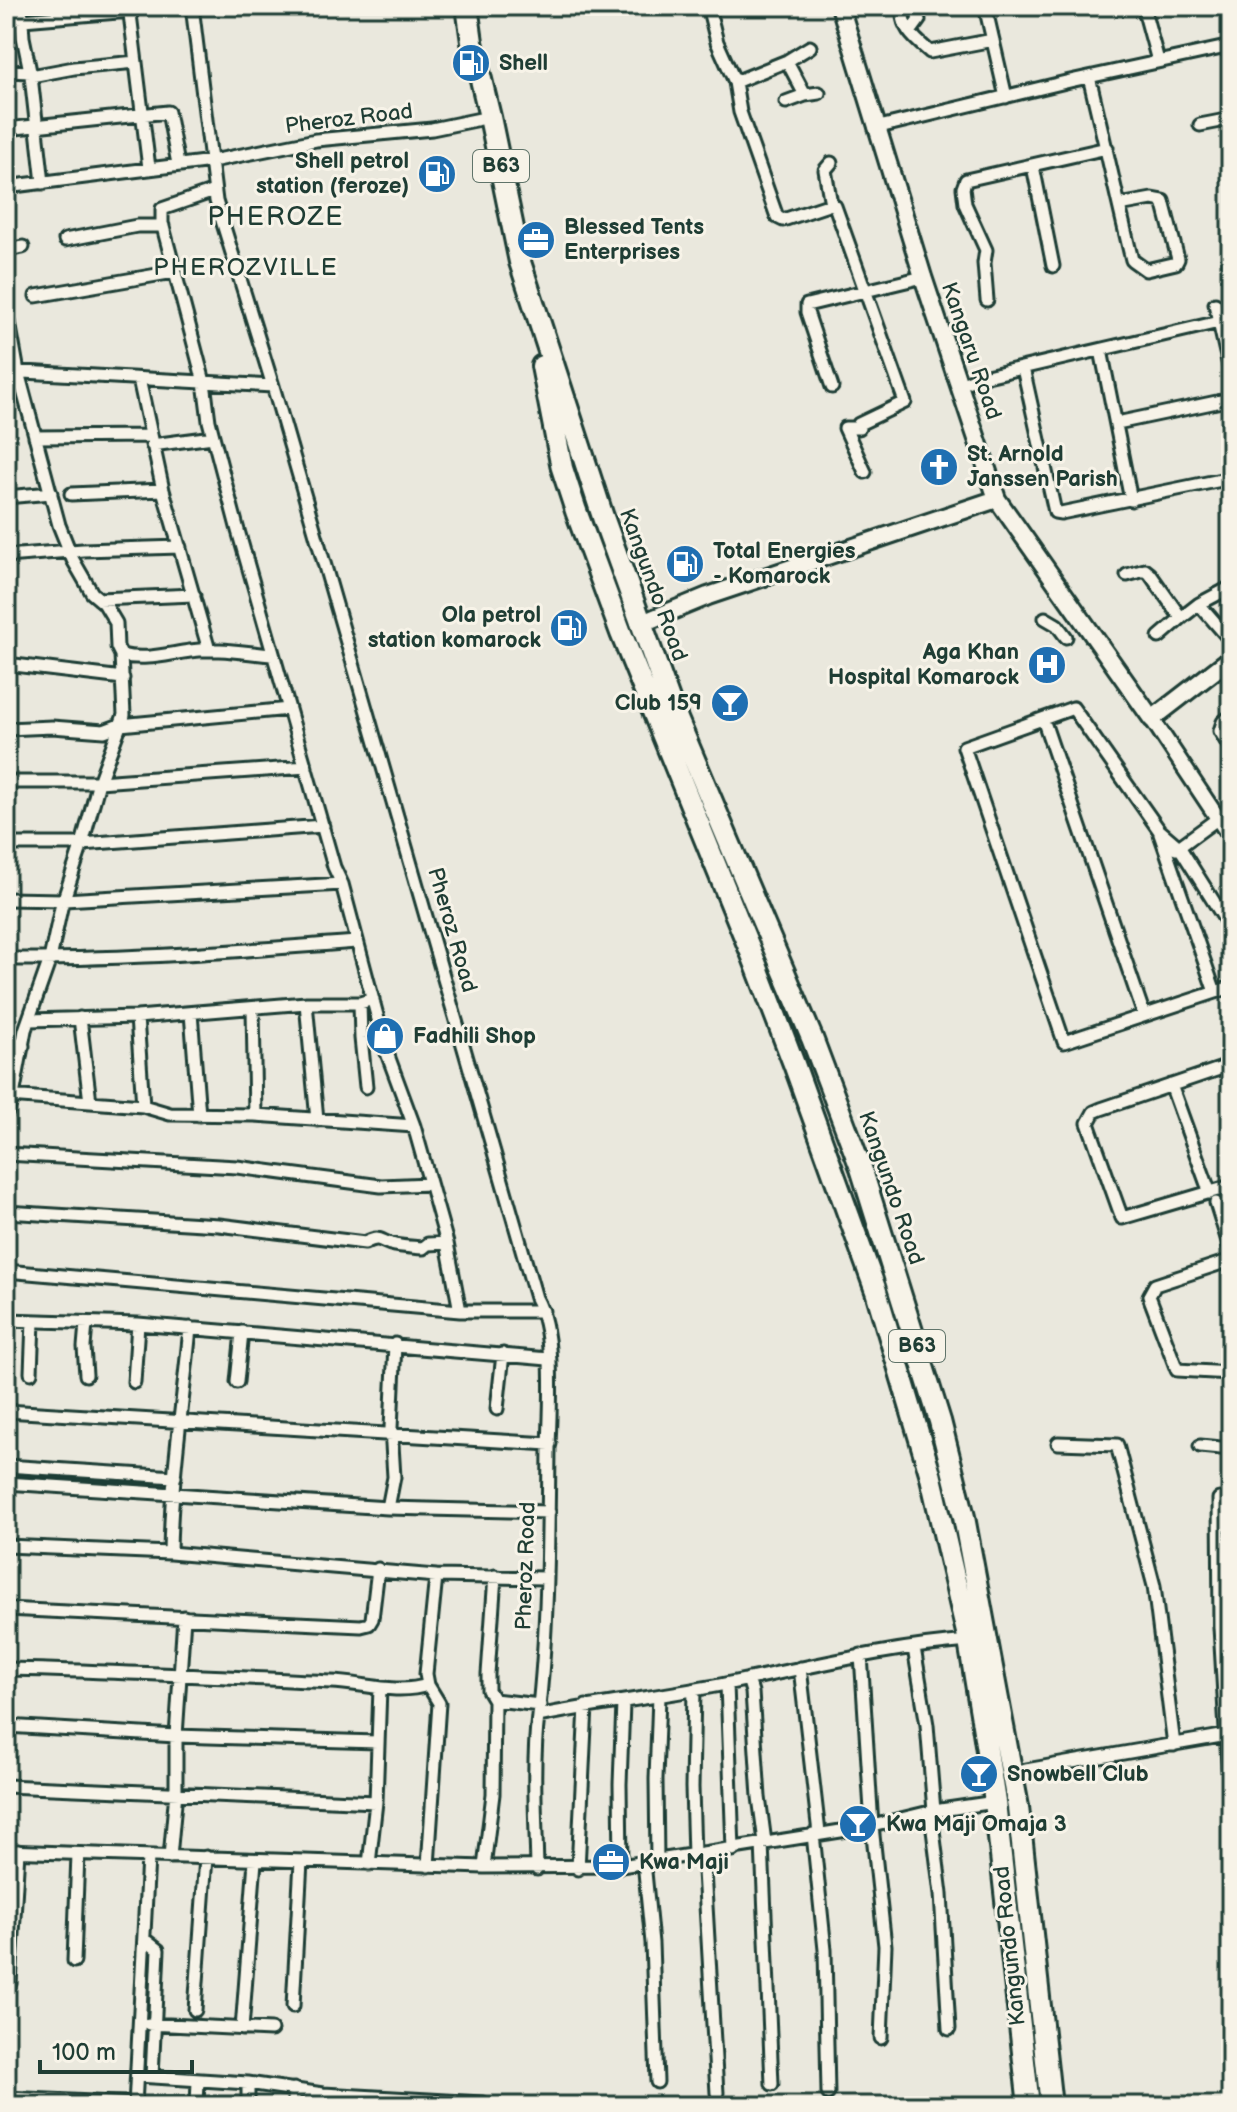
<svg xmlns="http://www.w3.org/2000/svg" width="1237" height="2112" font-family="'Balsamiq Sans',sans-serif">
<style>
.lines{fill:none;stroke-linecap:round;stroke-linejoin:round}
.stream{stroke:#6a7c72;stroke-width:3}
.minor-casing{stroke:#1f3d34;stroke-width:17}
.tertiary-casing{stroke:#1f3d34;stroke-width:20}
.secondary-casing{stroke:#1f3d34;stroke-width:22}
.trunk-casing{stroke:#1f3d34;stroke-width:26}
.minor{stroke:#f7f3e8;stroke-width:11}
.tertiary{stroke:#f7f3e8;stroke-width:14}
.secondary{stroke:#f7f3e8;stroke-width:16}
.trunk{stroke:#f7f3e8;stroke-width:20}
.labels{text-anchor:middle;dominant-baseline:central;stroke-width:6;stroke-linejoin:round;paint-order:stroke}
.shield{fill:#f7f3e8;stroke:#60746a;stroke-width:2}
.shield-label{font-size:20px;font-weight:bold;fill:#1f3d34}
.poi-label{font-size:22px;font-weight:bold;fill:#1f3d34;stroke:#f7f3e8;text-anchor:start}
.street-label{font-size:22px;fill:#1f3d34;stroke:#f7f3e8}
.neighbourhood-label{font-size:24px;letter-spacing:2px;fill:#1f3d34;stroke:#f7f3e8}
.quarter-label{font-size:26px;letter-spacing:2px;fill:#1f3d34;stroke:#f7f3e8}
</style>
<rect width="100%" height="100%" fill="#eae8dd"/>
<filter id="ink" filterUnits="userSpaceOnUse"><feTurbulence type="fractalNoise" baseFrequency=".0125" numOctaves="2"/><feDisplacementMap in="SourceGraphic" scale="16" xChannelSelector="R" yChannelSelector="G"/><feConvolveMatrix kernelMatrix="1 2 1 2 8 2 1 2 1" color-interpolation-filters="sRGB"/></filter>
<g filter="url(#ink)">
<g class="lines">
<path class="stream" d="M6,430L8,463L6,494"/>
<g class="minor-casing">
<path id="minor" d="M21,6L23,37L31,76L43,183
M129,6L149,168
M192,6L216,201L273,386L536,1298C556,1333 550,1407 549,1448C548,1537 548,1628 538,1716C532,1766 536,1819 537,1869
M708,6L717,42L735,82L740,112L777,217L783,220L831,204L835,206L905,402L859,424V428H845L865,472
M905,6C897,25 916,40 930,52L993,40
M985,6L1006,97
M1143,6L1158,61
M6,16L23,17
M23,20L130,11
M911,31L919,20L915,6
M787,61L805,95L819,93
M6,71L31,72
M31,76L74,68L136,62
M1089,77C1104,138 1117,199 1132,260L1146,270L1176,263L1178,259L1163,201L1152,199L1119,205
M735,82L787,61L810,47
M786,102L805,95
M1200,125L1231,119
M875,128L1070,81L1231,46
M6,129L168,112L178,164
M1033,166L1053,266
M6,187L212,161L316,140L432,129L490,117
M214,191L162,209V223L204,382L209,421L237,527L334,867L342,884L387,1053L414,1126L447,1243L460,1311
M831,204L825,170L831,163
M65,240L137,226H163
M6,250L23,247
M36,296L174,272
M987,300L984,263L986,250L965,204L963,188L966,180L1107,148
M1215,304L1231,375
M6,305L18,372L59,525L73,560L92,593L104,603L116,623L117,647L121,655C144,661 167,654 190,651C217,647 246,653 273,655
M1101,350L1131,500
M1023,368L1055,512L1061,513L1231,478
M6,371L273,386
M139,379L163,490L209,650
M960,385L974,379L1219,322
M832,387L807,312V305L923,277
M1117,423L1231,399
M35,437L150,436
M152,445L213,437
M71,494L163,490
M6,497L51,493
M6,556L83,550L180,547
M1127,575L1145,570L1150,574L1181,618L1199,604L1231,641
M99,599L194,595
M1199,604L1231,587
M1045,618L1057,625L1066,637
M1159,637L1181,618
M121,655L124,715L99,782L306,767
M6,664L123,678
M1231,716L1223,722L1220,731L1231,749
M1043,719L1144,1015
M6,729L52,727L104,731L120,725L289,709
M6,782H99L82,844L61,908L50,959L25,1030L13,1096L6,1115
M1160,834L1215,992
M6,844H82L323,826
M1176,849L1217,819
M6,899L64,900L342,884
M1231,929L1180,848L1159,830L1073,708L964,747L1064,1042L1231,987
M6,959C122,960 240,951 356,942
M306,1003L317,1120
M360,1003L361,1038L366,1087
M253,1009L255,1115
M191,1013L199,1115
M137,1017L143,1106L170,1114L255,1115L414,1126
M29,1020L137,1017L306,1003H360L373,999
M6,1043L23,1046
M1231,1065L1101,1109L1094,1112L1088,1123L1122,1218L1231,1186
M1171,1085L1210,1193
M8,1096L90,1102L80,1018
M90,1102L143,1106
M6,1154L237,1167L381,1186L430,1184
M1216,1203L1231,1251
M6,1212L219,1225L365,1243C382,1234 380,1243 395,1245C404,1247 414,1247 423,1248L428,1244L447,1243
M1231,1260L1155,1285L1149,1296L1177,1370L1231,1373
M6,1271L460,1311H543
M6,1320L138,1324L548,1359
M86,1324L84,1347L86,1375
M31,1373L33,1321
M134,1382L138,1324
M237,1382L242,1332
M497,1409L503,1354
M6,1411L550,1444
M1058,1443L1117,1445L1154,1586L1174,1745
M1200,1446L1231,1449
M6,1466L175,1477
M6,1483L388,1508L549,1512
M1219,1499L1220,1627L1231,1816
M388,1508L394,1477L391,1428L395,1344
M6,1546L170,1553L436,1576L547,1578
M170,1553C171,1478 183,1403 190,1328
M6,1609L361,1626L369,1624L372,1619L378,1569
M914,1648L927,1725L934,1811
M861,1655L872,1826L885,1946L881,2038
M800,1668L819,1833
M6,1669C114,1671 222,1677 331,1682C363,1683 396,1695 428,1685
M748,1679L752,1692L759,1797L765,1842
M727,1684L733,1850
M494,1700L540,1705
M538,1716C602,1703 666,1696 730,1683C810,1667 888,1647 969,1641
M6,1726L176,1736L377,1742
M1012,1775L1026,1770L1227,1735
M6,1786L376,1802
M931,1814L941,1894L949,2029
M813,1834L825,1950L828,2093
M762,1843L772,2084
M6,1851L484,1867L621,1866L872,1826L934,1811L995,1802
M703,1854L717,2093
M694,1856L692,1787L694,1690
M170,1857L176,1792V1736L184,1617
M644,1862L652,1943L657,2082
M657,1862L656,1779L659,1696
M369,1864L376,1802L380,1688
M428,1866L439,1703L428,1685L426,1674L436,1576
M621,1866L620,1784L623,1703
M484,1867L493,1794L494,1700L488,1690V1674L495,1576
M578,1869L586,1706
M144,1939L158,1950L152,2077
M74,1961L78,1854
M10,1984L18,1851
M293,2006L301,1861
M195,2010L206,1857
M149,2024L271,2030
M242,2029L255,1861
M138,2076L248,2083L323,2094L482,2103L488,2106
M6,2098L136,2104
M135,2106L148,1857
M197,2106L198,2081
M248,2106V2083
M294,2106V2089"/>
</g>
<g class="tertiary-casing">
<path id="tertiary" d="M1152,719L1231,838"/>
</g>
<g class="secondary-casing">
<path id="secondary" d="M840,6L923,277L997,499L1152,719L1231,658
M640,624L708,596L997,499"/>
</g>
<g class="trunk-casing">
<path id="trunk" d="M467,6L472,42L490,117L520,262L603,517L669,700L812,1038L861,1168L940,1421L964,1517L1018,1807L1051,2106
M542,366L562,468L576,511L621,633L753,957L794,1064L876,1291L930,1473L969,1641L983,1725L995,1802L1029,2106"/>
</g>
<use href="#minor" class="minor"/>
<use href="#tertiary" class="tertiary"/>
<use href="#secondary" class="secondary"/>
<use href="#trunk" class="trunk"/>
</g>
</g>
<defs>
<g id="fuel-disc" transform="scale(2)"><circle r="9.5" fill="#1f6fb2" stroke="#f7f3e8"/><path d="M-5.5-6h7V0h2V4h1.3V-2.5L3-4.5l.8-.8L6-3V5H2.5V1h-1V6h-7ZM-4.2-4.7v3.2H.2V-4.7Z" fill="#fff"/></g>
<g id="office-disc" transform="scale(2)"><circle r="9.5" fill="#1f6fb2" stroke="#f7f3e8"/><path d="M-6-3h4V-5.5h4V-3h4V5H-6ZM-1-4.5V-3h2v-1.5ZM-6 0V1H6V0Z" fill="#fff"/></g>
<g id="church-disc" transform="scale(2)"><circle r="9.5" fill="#1f6fb2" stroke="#f7f3e8"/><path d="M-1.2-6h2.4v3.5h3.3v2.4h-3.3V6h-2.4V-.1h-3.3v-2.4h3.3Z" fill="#fff"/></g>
<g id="hospital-disc" transform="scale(2)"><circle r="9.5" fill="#1f6fb2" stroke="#f7f3e8"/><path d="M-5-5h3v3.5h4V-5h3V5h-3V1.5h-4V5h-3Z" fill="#fff"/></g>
<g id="bar-disc" transform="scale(2)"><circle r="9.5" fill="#1f6fb2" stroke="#f7f3e8"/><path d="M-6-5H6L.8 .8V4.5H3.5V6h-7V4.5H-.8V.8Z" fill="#fff"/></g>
<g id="shop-disc" transform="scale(2)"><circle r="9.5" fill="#1f6fb2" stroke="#f7f3e8"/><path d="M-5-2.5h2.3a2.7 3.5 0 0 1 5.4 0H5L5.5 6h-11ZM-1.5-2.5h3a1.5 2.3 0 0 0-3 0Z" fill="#fff"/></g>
</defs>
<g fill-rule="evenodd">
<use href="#fuel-disc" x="471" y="63"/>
<use href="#fuel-disc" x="437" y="174"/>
<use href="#office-disc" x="536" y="240"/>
<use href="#church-disc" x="939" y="467"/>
<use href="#fuel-disc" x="685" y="564"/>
<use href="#fuel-disc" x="569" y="628"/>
<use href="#hospital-disc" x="1047" y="665"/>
<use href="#bar-disc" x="730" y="703"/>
<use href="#shop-disc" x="385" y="1036"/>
<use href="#bar-disc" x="979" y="1774"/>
<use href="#bar-disc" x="858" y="1824"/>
<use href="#office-disc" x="611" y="1862"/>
</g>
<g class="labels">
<g class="shield">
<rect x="473" y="150" width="56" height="32" rx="6"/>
<rect x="889" y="1330" width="56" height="32" rx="6"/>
</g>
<g class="shield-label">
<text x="501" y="166">B63</text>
<text x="917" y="1346">B63</text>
</g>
<g class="poi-label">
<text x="499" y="63">Shell</text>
<text x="409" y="161" text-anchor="end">Shell petrol<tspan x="409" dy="25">station (feroze)</tspan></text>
<text x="564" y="227">Blessed Tents<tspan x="564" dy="25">Enterprises</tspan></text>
<text x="967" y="454">St. Arnold<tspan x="967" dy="25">Janssen Parish</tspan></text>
<text x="713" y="551">Total Energies<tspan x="713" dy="25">- Komarock</tspan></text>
<text x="541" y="615" text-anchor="end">Ola petrol<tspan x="541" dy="25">station komarock</tspan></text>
<text x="1019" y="652" text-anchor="end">Aga Khan<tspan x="1019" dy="25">Hospital Komarock</tspan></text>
<text x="702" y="703" text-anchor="end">Club 159</text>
<text x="413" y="1036">Fadhili Shop</text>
<text x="1007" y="1774">Snowbell Club</text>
<text x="886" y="1824">Kwa Maji Omaja 3</text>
<text x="639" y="1862">Kwa Maji</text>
</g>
<g class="street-label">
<text transform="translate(349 119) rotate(-7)">Pheroz Road</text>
<text transform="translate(971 351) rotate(71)">Kangaru Road</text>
<text transform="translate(653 585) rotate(70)">Kangundo Road</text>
<text transform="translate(452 930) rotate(74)">Pheroz Road</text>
<text transform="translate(891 1188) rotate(71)">Kangundo Road</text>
<text transform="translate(526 1566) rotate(-88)">Pheroz Road</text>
<text transform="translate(1010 1946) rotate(-96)">Kangundo Road</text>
</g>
<g class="neighbourhood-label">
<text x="246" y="267">PHEROZVILLE</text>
</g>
<g class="quarter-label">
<text x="276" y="217">PHEROZE</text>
</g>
</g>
<rect width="1237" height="2112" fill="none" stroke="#f7f3e8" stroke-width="32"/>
<rect x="16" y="16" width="1205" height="2080" fill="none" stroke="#1f3d34" stroke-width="3" filter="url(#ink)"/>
<path d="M40 2060v12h152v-12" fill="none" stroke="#1f3d34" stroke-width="4"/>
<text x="52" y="2060" font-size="24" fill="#1f3d34" stroke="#f7f3e8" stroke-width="6" paint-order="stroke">100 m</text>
</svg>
